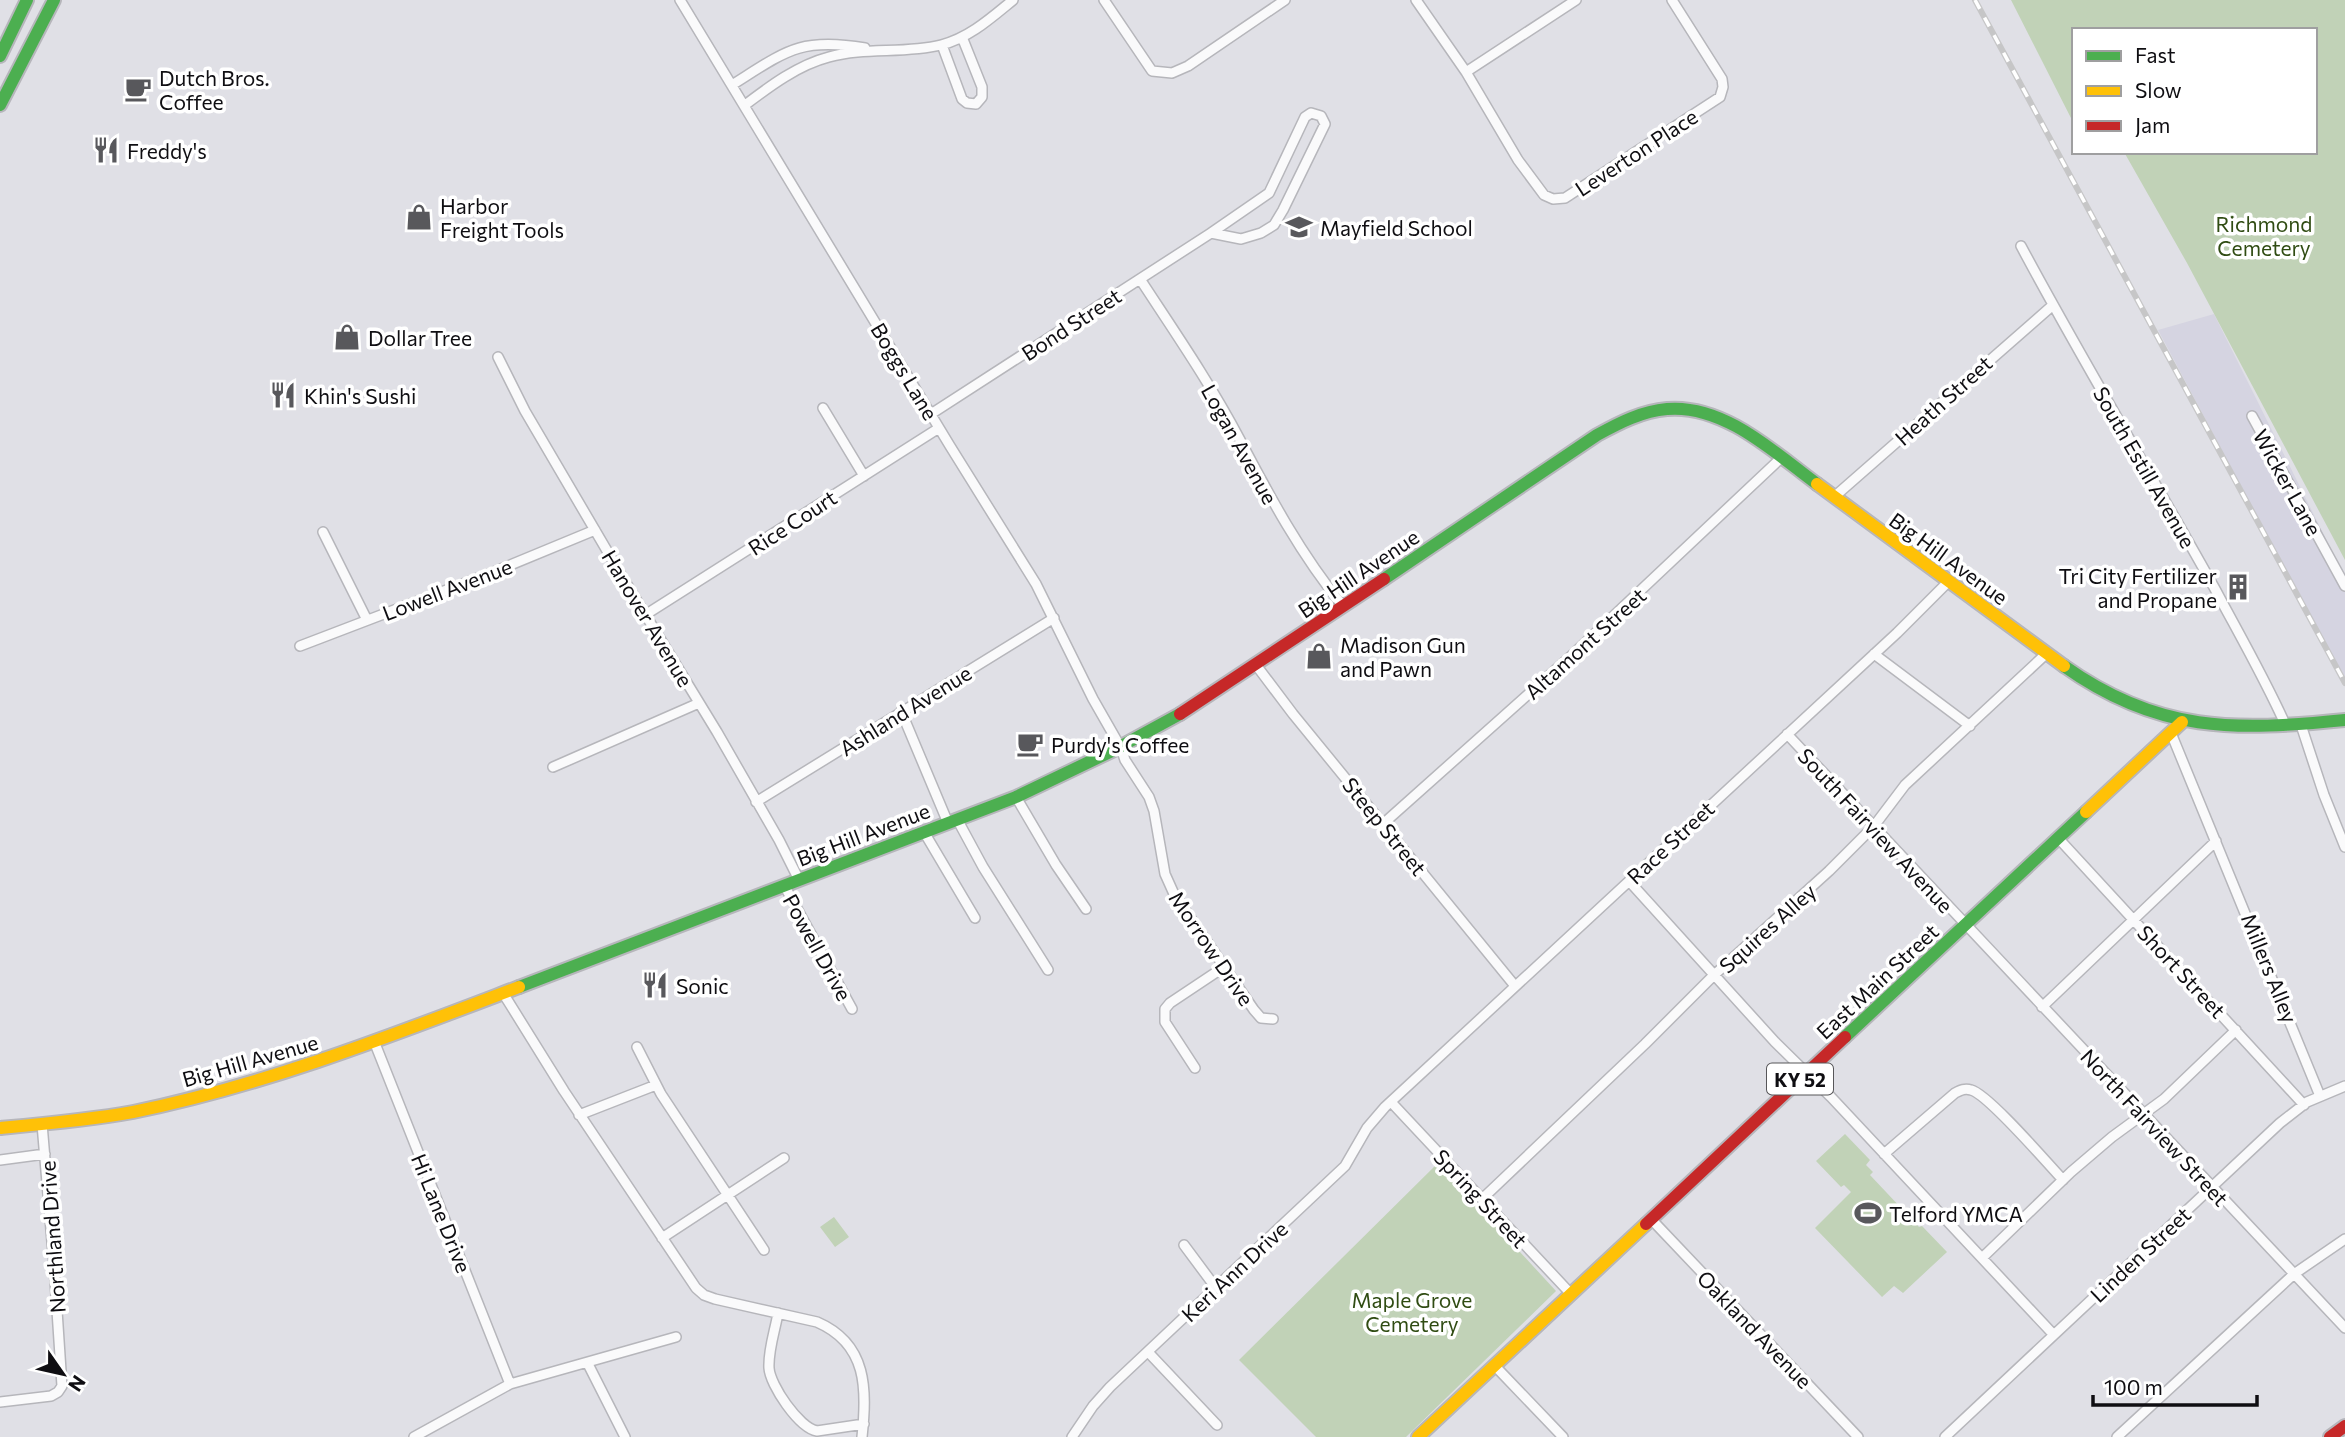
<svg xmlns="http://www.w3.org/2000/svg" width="2345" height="1437" font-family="Commissioner,sans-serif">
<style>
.built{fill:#d5d4e1}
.green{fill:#c1d2b7}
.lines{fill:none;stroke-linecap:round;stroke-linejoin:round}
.street-casing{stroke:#b6b6bb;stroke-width:12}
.fast-casing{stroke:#b6b6bb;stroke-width:16}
.slow-casing{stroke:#b6b6bb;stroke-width:16}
.jam-casing{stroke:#b6b6bb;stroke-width:16}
.street{stroke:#fafafb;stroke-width:9}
.fast{stroke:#4caf50;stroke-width:12}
.slow{stroke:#ffc107;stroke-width:12}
.jam{stroke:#c62828;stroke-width:12}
.rail-casing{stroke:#c6c6c7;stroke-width:6}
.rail{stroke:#fff;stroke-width:3.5;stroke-dasharray:10;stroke-linecap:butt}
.labels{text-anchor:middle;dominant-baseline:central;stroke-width:7;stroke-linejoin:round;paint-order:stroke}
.shield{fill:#fff;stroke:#575659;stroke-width:2}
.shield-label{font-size:19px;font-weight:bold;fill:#0f0e12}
.poi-label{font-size:21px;fill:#0f0e12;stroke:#fff;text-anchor:start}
.street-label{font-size:21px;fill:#0f0e12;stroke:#fff}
.park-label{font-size:21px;fill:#304c13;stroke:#fff}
</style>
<rect width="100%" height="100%" fill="#e0e0e6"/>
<path class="built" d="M2214,314L2345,577V682L2158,330Z"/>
<path class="green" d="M2011,0H2345V560L2187,263L2124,152H2315V30H2074V124Z
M1845,1134L1870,1160L1866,1165L1873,1172L1870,1175L1919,1227L1922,1226L1947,1252L1903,1293L1894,1286L1882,1297L1815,1228L1851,1192L1844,1185L1841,1187L1816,1161Z
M1438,1163L1556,1291L1406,1437H1316L1239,1360Z
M834,1217L849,1237L835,1247L820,1227Z"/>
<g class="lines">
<g class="street-casing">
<path id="street" d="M680,0L950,446L1036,584L1093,699L1121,748L1125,760L1149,797L1154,811L1165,874L1174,894L1254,1010L1261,1018L1273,1019
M1104,0L1152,71L1172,73L1188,66L1285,0
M1416,0L1466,72L1518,160L1544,195L1553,199L1565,198L1720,97L1723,87L1722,79L1672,0
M942,45L962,99L967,103L976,104L982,97V87L962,37
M1466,72L1576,0
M732,85C786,51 800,37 865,48
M745,105C770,86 798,65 829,57C865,47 904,54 941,45C969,38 991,18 1013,0
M1311,113L1321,116L1325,124L1283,210L1274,225L1261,233L1241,239L1211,233L1269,193L1305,117Z
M2021,246C2083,362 2151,474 2215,589C2239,634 2265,679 2286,726
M1140,279C1174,331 1210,383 1239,438C1270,497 1301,555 1343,606
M498,357L525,411L623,578L717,732L779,840L799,880
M823,408L864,476
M931,414L1211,233
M2252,416L2345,586
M1834,497L2053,305
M323,532L367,620
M645,615L939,428
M300,646L491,573L595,530
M1874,654L1970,726
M1256,665L1293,714L1515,986
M901,711L948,823
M2301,725L2324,795L2345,847
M2171,733L2320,1096
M1787,734L2345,1328
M553,767L699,703
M1016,797L1056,865L1086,909
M756,802L1054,618
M957,819L983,867L1048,970
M1384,823L1570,657L1781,458
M924,832L975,918
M2059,839L2304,1105
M1629,881L1775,1042L1831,1097L2053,1334
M784,885L852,1009
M503,993L564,1091L696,1288L704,1295L715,1299L817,1322C868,1344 867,1390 862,1437
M2042,1007L2216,841
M374,1041L510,1384
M637,1047L661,1094L764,1250
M1195,1068L1165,1022V1009L1170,1003L1224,967
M1391,1102L1571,1294
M579,1115L656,1085
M1884,1154L1955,1093C1961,1090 1965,1088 1971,1090C1988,1094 2048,1164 2063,1180
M0,1160L45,1154
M1482,1199L1645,1044L1713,976L1829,871L1874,826L1905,785L2047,653
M1652,1220L1858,1437
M662,1238L784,1158
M1184,1245L1216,1288
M1982,1258L2071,1172L2112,1137L2164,1099L2236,1030
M778,1313C775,1331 768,1350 769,1368C770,1385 799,1428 817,1431L864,1424
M1148,1352L1217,1425
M588,1364L625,1437
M1494,1365L1563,1437
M0,1402L51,1396L58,1392L62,1386L54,1265L42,1124
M414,1437L510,1384L676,1337
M1072,1437L1093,1406L1110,1387L1345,1166L1367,1128L1385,1107L1897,633L1949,581
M1945,1437L2280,1123L2307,1102L2345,1086
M2117,1437L2294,1274L2345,1239"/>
</g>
<g class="fast-casing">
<path id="fast" d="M0,56L27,0
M0,105L54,0
M1384,579L1597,435C1619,423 1642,411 1667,409C1724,404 1775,453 1817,484
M2064,666C2158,733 2235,731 2345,720
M519,987L1016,797L1114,750L1180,714
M1845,1037L2086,812"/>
</g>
<g class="slow-casing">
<path id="slow" d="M1817,484L2064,666
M2086,812L2182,722
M0,1128C44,1124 89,1120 133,1112C266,1085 393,1035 519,987
M1418,1437L1646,1224"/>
</g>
<g class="jam-casing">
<path id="jam" d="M1180,714L1384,579
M1646,1224L1845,1037
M2330,1437L2345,1426"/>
</g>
<use href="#street" class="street"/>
<use href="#fast" class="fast"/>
<use href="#slow" class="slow"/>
<use href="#jam" class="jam"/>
<g class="rail-casing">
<path id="rail" d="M1975,0L2345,683"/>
</g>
<use href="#rail" class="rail"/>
</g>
<defs>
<g id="cafe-bare" transform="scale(2.1)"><path d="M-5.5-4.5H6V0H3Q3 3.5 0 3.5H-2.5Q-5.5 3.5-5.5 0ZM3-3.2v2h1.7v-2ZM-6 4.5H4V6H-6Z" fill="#58585c" stroke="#fff" stroke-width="2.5" paint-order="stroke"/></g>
<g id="restaurant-bare" transform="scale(2.1)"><path d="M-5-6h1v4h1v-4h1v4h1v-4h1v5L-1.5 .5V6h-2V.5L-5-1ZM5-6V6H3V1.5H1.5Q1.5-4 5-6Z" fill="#58585c" stroke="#fff" stroke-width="2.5" paint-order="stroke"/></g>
<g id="shop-bare" transform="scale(2.1)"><path d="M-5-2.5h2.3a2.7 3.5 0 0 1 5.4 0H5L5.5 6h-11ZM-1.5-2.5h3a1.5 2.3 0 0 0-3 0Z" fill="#58585c" stroke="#fff" stroke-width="2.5" paint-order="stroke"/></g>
<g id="school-bare" transform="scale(2.1)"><path d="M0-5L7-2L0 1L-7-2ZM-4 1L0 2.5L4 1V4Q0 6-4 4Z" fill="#58585c" stroke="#fff" stroke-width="2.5" paint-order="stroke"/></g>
<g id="building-bare" transform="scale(2.1)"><path d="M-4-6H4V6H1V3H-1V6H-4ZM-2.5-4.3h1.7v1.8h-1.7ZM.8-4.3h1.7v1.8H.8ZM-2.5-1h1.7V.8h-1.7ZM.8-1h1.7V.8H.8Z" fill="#58585c" stroke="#fff" stroke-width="2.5" paint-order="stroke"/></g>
<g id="stadium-bare" transform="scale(2.1)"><path d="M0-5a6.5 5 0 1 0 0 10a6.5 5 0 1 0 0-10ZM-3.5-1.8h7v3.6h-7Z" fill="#58585c" stroke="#fff" stroke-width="2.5" paint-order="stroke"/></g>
</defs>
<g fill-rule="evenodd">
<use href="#cafe-bare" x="138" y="89"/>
<use href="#restaurant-bare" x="106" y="150"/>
<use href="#shop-bare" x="419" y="217"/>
<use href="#school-bare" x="1299" y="227"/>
<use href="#shop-bare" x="347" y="337"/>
<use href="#restaurant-bare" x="283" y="395"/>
<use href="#building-bare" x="2238" y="587"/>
<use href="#shop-bare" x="1319" y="656"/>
<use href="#cafe-bare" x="1030" y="744"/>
<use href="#restaurant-bare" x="655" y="985"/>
<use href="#stadium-bare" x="1868" y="1213"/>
</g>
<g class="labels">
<rect class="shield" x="1767" y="1063.5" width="66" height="31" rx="5"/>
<g class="shield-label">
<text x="1800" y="1079">KY 52</text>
</g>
<g class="poi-label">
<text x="159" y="77">Dutch Bros.<tspan x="159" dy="24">Coffee</tspan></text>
<text x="127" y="150">Freddy's</text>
<text x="440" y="205">Harbor<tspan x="440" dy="24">Freight Tools</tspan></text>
<text x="1320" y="227">Mayfield School</text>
<text x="368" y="337">Dollar Tree</text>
<text x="304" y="395">Khin's Sushi</text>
<text x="2217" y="575" text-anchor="end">Tri City Fertilizer<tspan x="2217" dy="24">and Propane</tspan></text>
<text x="1340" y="644">Madison Gun<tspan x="1340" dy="24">and Pawn</tspan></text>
<text x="1051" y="744">Purdy's Coffee</text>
<text x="676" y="985">Sonic</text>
<text x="1889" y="1213">Telford YMCA</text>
</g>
<g class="street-label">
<text transform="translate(1636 152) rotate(-33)">Leverton Place</text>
<text transform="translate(1071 324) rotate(-33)">Bond Street</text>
<text transform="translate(905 371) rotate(59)">Boggs Lane</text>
<text transform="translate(1943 400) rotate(-42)">Heath Street</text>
<text transform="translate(1240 444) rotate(61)">Logan Avenue</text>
<text transform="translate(2145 467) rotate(60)">South Estill Avenue</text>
<text transform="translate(2288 482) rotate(61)">Wicker Lane</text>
<text transform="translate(792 522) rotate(-33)">Rice Court</text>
<text transform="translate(1949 558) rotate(36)">Big Hill Avenue</text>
<text transform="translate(1358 573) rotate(-34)">Big Hill Avenue</text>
<text transform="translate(447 589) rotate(-21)">Lowell Avenue</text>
<text transform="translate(648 618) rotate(59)">Hanover Avenue</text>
<text transform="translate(1585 643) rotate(-42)">Altamont Street</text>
<text transform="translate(905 710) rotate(-32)">Ashland Avenue</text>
<text transform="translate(1385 826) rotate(51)">Steep Street</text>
<text transform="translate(1876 830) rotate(47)">South Fairview Avenue</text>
<text transform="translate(863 834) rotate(-21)">Big Hill Avenue</text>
<text transform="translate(1670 842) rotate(-43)">Race Street</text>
<text transform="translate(1767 928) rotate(-42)">Squires Alley</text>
<text transform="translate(818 947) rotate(61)">Powell Drive</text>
<text transform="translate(1212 948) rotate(56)">Morrow Drive</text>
<text transform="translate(2270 968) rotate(68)">Millers Alley</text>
<text transform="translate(2182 971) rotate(47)">Short Street</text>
<text transform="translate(1877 981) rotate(-43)">East Main Street</text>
<text transform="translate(250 1060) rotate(-16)">Big Hill Avenue</text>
<text transform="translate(2155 1127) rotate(47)">North Fairview Street</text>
<text transform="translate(1481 1198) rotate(47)">Spring Street</text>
<text transform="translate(442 1213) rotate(68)">Hi Lane Drive</text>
<text transform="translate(52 1237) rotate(-94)">Northland Drive</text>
<text transform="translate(2140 1254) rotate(-43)">Linden Street</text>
<text transform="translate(1234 1271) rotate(-43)">Keri Ann Drive</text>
<text transform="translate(1755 1329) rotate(46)">Oakland Avenue</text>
</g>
<g class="park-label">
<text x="2264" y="223">Richmond<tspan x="2264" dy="24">Cemetery</tspan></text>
<text x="1412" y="1299">Maple Grove<tspan x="1412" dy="24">Cemetery</tspan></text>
</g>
</g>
<rect x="2072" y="28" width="245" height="126" fill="#ffffff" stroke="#9f9fa0" stroke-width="2"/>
<rect x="2086" y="51" width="35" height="10" fill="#4caf50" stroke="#9f9fa0" stroke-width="2"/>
<text x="2135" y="63" font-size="21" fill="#0f0e12">Fast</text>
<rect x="2086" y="86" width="35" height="10" fill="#ffc107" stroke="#9f9fa0" stroke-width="2"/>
<text x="2135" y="98" font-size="21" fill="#0f0e12">Slow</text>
<rect x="2086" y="121" width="35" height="10" fill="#c62828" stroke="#9f9fa0" stroke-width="2"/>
<text x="2135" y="133" font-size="21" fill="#0f0e12">Jam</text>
<g transform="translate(63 1374) rotate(124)" stroke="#ffffff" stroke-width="5" paint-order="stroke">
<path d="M0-5L12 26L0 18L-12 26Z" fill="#0f0e12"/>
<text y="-10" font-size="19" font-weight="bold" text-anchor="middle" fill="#0f0e12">N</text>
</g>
<path d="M2093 1395v10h164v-10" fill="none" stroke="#0f0e12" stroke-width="3.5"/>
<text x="2104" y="1395" font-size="21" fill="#0f0e12" stroke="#ffffff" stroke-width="5" paint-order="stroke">100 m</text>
</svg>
